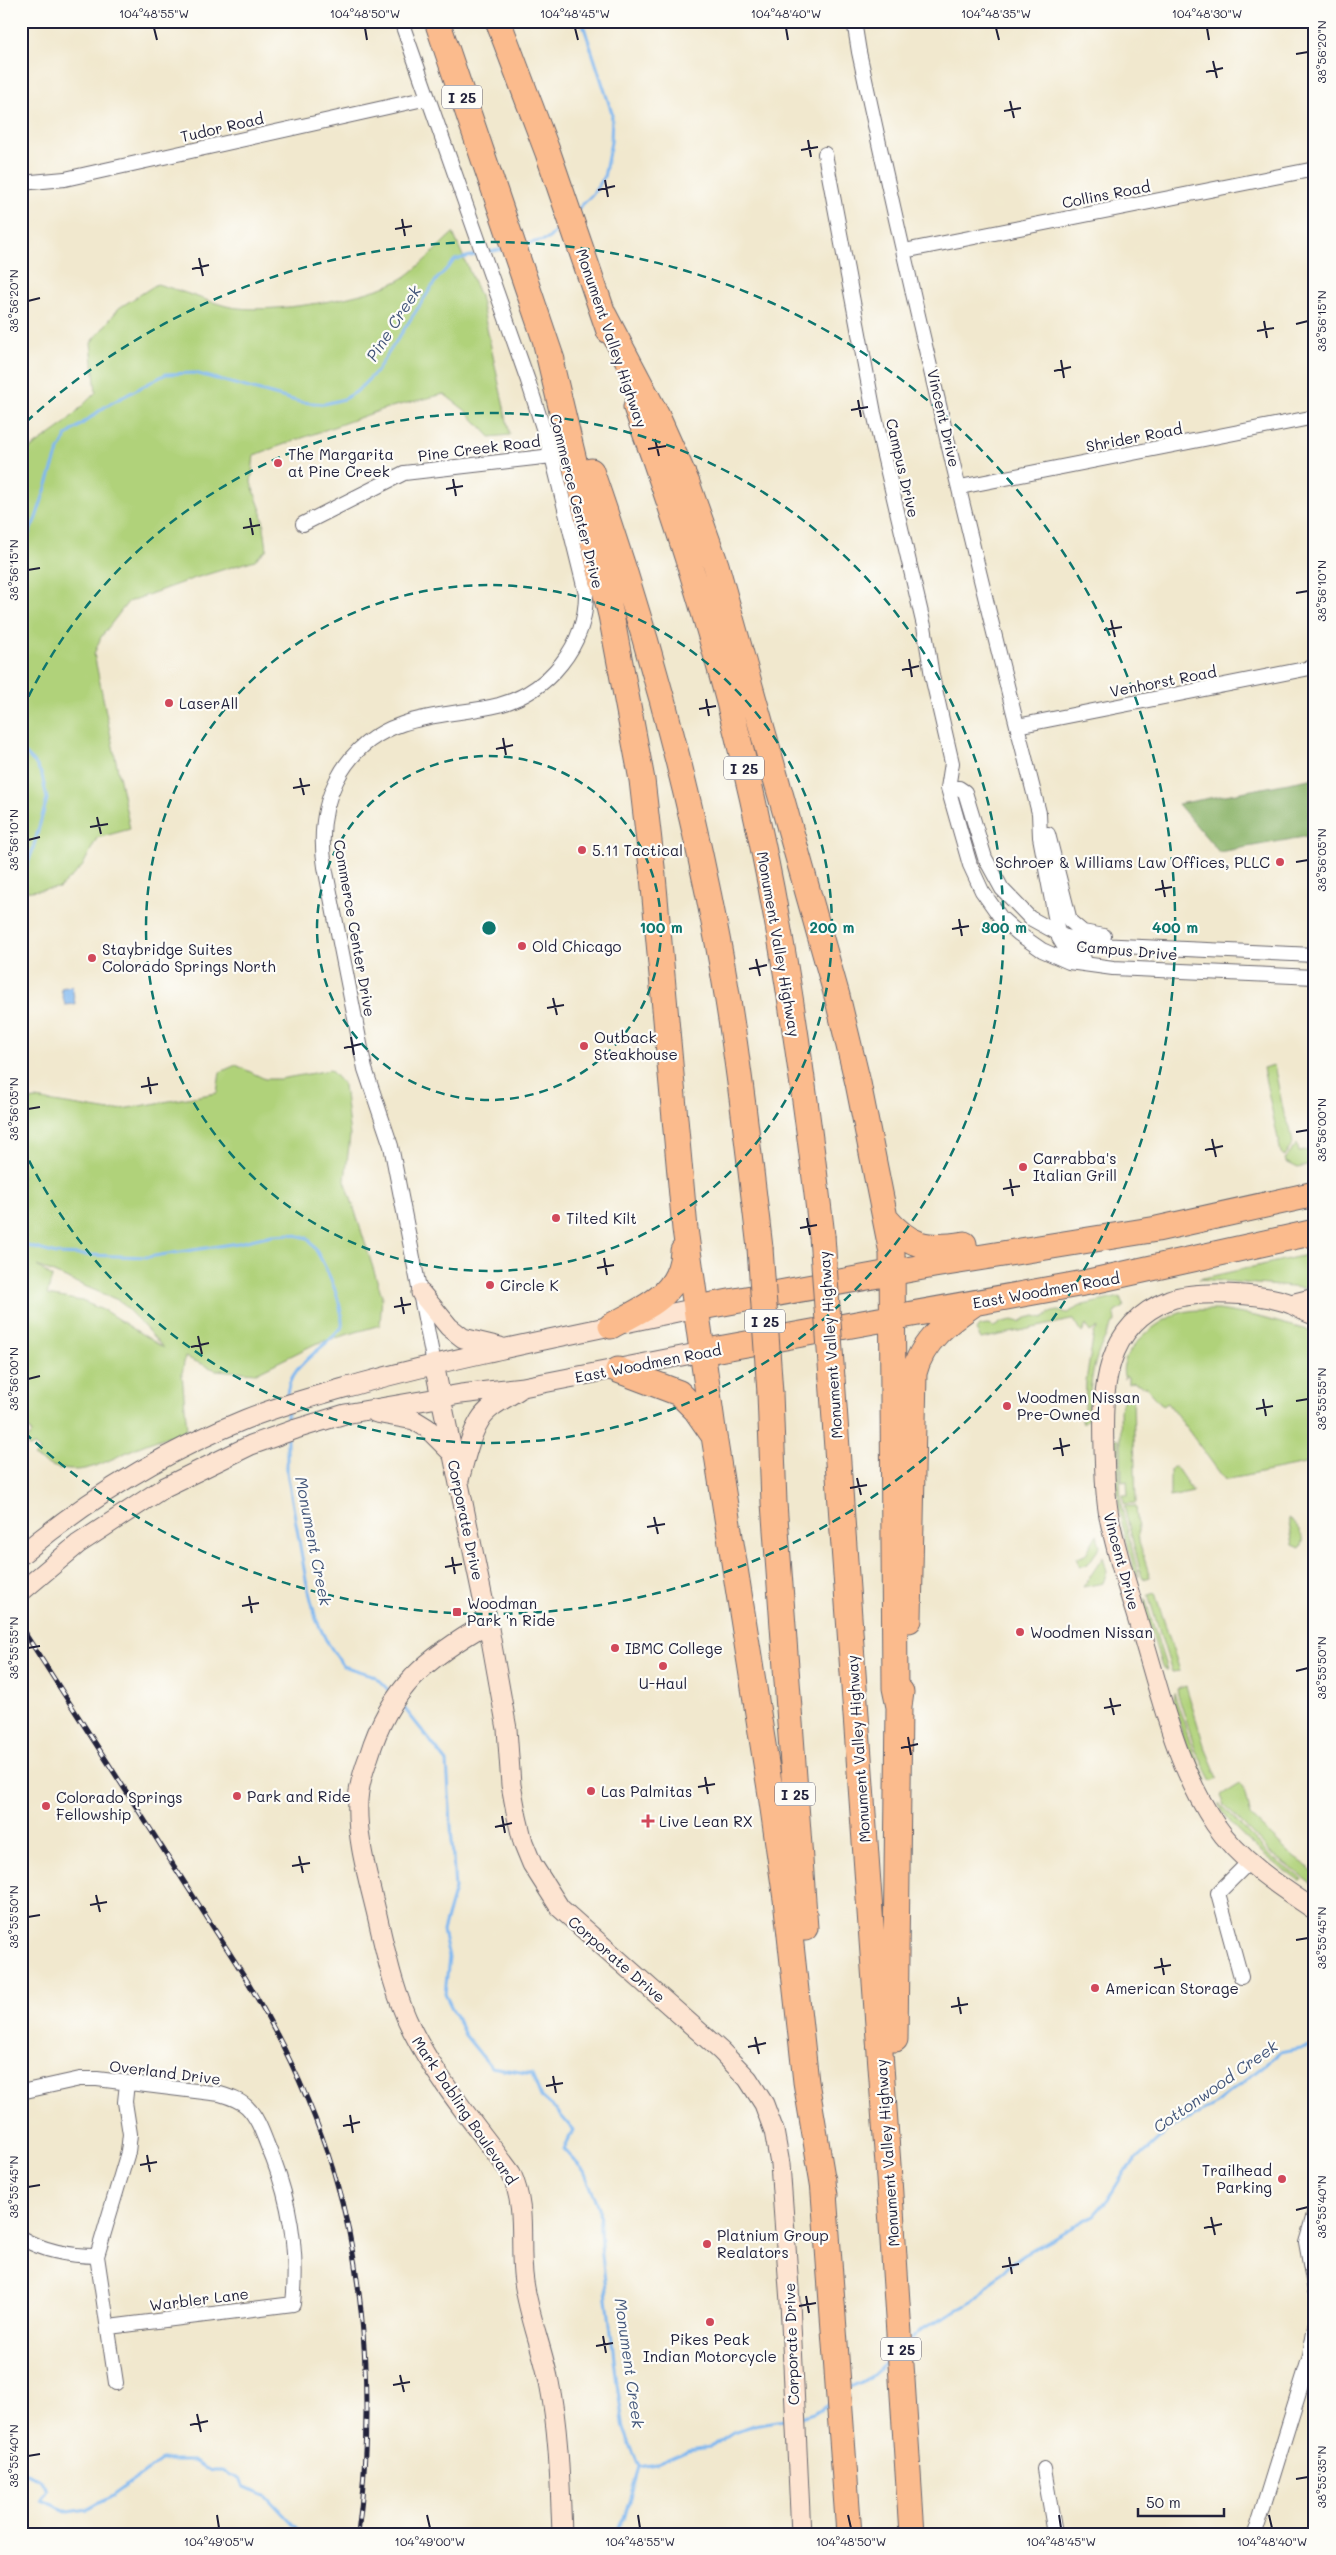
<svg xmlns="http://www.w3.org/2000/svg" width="1336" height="2555" font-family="Mali,sans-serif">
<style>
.green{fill:#b0d27a;stroke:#697a5a;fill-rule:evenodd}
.forest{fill:#8cb46a;stroke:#576b52}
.water{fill:#7fb8f0;stroke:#506d96}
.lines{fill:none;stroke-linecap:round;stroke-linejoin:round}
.stream{stroke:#7fb8f0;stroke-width:3}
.street-casing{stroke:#6a676e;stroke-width:16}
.secondary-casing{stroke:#6a676e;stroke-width:21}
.highway-casing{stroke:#6a676e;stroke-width:27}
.street{stroke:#fff;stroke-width:14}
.secondary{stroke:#fde4d1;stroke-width:19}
.highway{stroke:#fbbb8d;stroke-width:25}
.rail-casing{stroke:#22223b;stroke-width:5}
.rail{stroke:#fdfcf7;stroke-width:3;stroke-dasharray:9;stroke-linecap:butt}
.highway-bridge-casing{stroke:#6a676e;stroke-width:27;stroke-linecap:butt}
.highway-bridge{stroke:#fbbb8d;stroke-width:25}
.ticks{fill:none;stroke:#22223b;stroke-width:2}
.ring{fill:none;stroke:#0f766e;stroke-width:2.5;stroke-dasharray:9 6}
.poi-dot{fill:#d1495b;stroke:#fdfcf7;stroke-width:2}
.labels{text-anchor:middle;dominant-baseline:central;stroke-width:4.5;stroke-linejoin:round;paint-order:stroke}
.shield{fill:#fdfcf7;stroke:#646373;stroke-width:1}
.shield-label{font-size:14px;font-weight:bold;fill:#22223b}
.street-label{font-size:15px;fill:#22223b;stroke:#fdfcf7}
.poi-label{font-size:15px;fill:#22223b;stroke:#fdfcf7;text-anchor:start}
.water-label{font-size:16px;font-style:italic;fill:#43567a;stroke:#fdfcf7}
.centre{fill:#0f766e;stroke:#fdfcf7;stroke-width:2.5}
.ring-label{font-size:15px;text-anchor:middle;font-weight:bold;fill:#0f766e;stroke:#fdfcf7;stroke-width:4.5;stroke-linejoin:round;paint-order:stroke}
.neatline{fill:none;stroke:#22223b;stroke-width:2}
.ticks-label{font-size:12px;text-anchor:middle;fill:#22223b}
</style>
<rect width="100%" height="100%" fill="#fdfcf7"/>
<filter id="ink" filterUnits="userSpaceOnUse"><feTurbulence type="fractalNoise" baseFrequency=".02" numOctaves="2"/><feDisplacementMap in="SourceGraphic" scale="10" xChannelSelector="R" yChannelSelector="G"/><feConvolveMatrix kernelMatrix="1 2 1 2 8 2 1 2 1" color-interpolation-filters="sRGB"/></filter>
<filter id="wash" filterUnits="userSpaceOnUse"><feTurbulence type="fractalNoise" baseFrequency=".0096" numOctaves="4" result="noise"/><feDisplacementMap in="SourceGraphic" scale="20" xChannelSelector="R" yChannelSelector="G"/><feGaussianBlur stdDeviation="1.12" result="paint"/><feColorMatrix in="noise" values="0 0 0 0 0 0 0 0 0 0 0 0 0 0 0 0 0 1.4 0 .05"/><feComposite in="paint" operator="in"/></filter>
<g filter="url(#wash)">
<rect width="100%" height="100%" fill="#f1e8ce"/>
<path class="green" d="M453,233L480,296L510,435L490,437L466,411L444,394L387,408L254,455L251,483L262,513L267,549L255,560L192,579L128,602L101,637L94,654L130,829L97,838L82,867L59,888L21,892V455L62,426L96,392L91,343L119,308L157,284C180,290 203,300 226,306C264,316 373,298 405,277C422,265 437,247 453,233Z
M236,1065L265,1079H280L330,1070L344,1085L350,1136L345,1180L382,1296L380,1325L315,1344L256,1373L216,1370L185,1357L182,1374L187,1430C170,1436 152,1441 136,1448C97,1465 76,1483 34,1457L40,1451L35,1446L28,1447L26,1440L32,1434L28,1428L21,1427V1102L35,1099L110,1111L217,1093L220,1072ZM37,1266L120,1301L164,1348L105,1311L82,1301L47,1295L52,1277Z
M1274,1065L1284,1114L1290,1127L1293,1144L1284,1156L1281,1153L1263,1068Z
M1297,1144L1299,1152L1315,1149V1164L1298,1168L1286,1162L1285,1158Z
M1315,1253V1292L1314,1289L1199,1279Z
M1120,1297L1124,1307L1114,1313L1115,1321C1094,1351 1089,1382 1089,1418L1083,1423L1081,1417L1085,1408L1086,1381L1094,1333L1098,1327L1090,1332L1086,1325L1082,1333L1074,1320H1071L981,1339L976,1330L979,1326L988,1325L994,1327L1002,1322L1013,1320L1020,1322L1026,1318L1035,1316L1043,1318L1049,1313L1058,1311L1067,1313L1083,1305Z
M1219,1310L1255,1316L1315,1332V1462L1225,1480L1168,1403L1163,1406L1146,1387L1133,1382L1128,1384V1377L1126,1376L1125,1379C1114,1353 1158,1320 1180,1313C1193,1309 1206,1310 1219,1310Z
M1124,1397L1133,1400L1136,1503L1124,1504L1123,1495H1128L1127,1481L1122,1482L1120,1409Z
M1115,1439L1119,1440L1121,1505L1139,1577L1134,1571L1119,1511Z
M1173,1467H1176L1193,1492L1170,1497V1470Z
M1124,1506H1136L1139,1542L1150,1577L1143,1579L1141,1574Z
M1288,1518C1297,1524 1309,1537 1300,1548L1293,1545Z
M1097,1534L1100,1547L1088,1564L1080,1567L1076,1558L1085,1555Z
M1103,1557L1107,1572L1103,1583L1083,1587Z
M1155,1593L1180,1671L1172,1672L1148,1595Z
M1145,1598L1166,1667L1167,1671L1162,1667L1144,1608Z
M1186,1686L1204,1745L1218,1778L1212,1781L1196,1751L1178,1695L1177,1689Z
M1174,1693L1194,1753L1207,1781C1190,1771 1179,1720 1173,1700Z
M1240,1784L1243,1786L1250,1816L1292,1856L1315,1872V1886L1270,1852L1225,1805L1221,1796Z
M1219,1802L1266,1852L1302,1879L1300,1882C1280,1867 1223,1826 1219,1802Z"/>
<path class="forest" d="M1315,778V835L1219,852L1178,804Z"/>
<path class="water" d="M72,986L75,1004L65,1005L61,988Z"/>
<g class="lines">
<path class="stream" d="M577,210L593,194L604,177L611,142L612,113L582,21
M522,245L548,239L562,225
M488,252L504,249
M21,551L36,518L57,454L67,435L106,406L166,374L195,373L300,402L324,404L344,399L356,392L376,372L437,279L455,260L479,254
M21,749L35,763L42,775L47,799L32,852L21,881
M21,1244L56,1254L148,1257L238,1243L272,1235L291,1234L308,1238C323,1259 344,1301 342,1327C325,1350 287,1364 287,1397
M287,1410V1424
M287,1438V1472L306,1580L316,1619L326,1640L343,1666L375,1676L392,1694
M401,1704L447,1762L455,1889L443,1931L449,1957L445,1994L465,2035L491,2067L532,2074L541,2097L558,2112L573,2130L564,2149L584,2171L599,2207L601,2247L617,2384L624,2429L639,2467L624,2519L613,2534
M910,2340L922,2329L974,2301L1008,2266L1024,2254L1094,2215L1108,2199L1125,2171L1170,2129L1213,2106L1281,2052L1315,2045
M848,2389L872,2376L891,2358
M801,2417L814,2413L829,2403
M639,2467L656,2464L688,2450L711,2447L734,2432L753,2425L790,2419
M21,2471L38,2478L47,2490L41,2500L69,2512L88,2509L112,2496L161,2461H193L212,2471H222L239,2479L245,2487L265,2495L302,2534"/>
</g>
</g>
<g filter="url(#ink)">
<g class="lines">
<g class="street-casing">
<path id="street" d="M401,21L528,381L552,456L586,594C586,646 549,691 499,705C467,713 433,713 402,724C340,745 315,806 325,867L365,1069L391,1146L434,1364
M854,21L859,52C914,307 975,560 1039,813L1040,837L1059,938L1065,948L1084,959
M825,154L874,413L924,626L932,676L952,763L948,788L970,865L982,891L1001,918L1019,934L1042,950L1069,962L1113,968L1315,977
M21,183L65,179L428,98
M904,251L1315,169
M960,487L1315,417
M303,524L404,473L552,456
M1017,726L1315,667
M948,788H959L965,792L985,858L1002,889L1030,918L1063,936L1098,945L1315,955
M1048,834L1070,921L1083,932L1104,936
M1241,1977L1218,1893L1249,1862
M21,2092L80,2079H97L220,2094C230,2097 240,2100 247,2107C257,2117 262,2131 267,2144C289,2195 299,2247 293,2304L109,2327
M1315,2211L1306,2242L1315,2291
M21,2238C44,2251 71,2256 97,2256
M116,2383L97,2256L128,2152L130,2134L125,2102L127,2083
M1044,2469L1055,2534
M1255,2534L1310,2356L1315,2326"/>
</g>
<g class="secondary-casing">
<path id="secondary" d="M421,1293L449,1327L463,1338L500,1347
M1291,1304L1315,1298
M1315,1315C1306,1313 1300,1308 1291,1304C1264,1293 1197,1290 1169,1300C1104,1326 1102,1389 1104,1449C1105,1476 1105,1503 1112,1530C1120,1566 1132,1601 1143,1637C1162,1701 1177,1767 1215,1824C1239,1860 1279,1886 1315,1910
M434,1364L488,1623L507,1729L511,1785L517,1817L523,1842L532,1864L560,1908L721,2051L748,2079L764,2104L774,2131L780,2164L790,2302L801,2534
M376,1413L414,1420L427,1428L451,1452
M459,1480C465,1460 469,1438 480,1420C488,1406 507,1398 520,1389
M21,1555C89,1498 164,1452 246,1419C284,1404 323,1394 362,1383C472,1353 585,1332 696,1308
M21,1592L78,1544L165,1487L251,1445L296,1429L345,1414L461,1394L523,1387L702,1352
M488,1623C428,1657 390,1687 369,1756C364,1769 359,1785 358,1800C356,1839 368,1877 377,1915C386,1954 394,1994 412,2030C437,2080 478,2128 511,2173C528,2211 518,2243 524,2282C529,2316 542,2348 549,2382C559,2431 560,2484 562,2534"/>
</g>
<g class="highway-casing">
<path id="highway" d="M437,21L552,360
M498,21L548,153L609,331
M604,315L657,416L687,483L716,565L837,996L858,1083L892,1253L895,1688L899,1707
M546,344L611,615L642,780L653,876L685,1229L714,1436L771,1795L786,1899L806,2082L825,2195
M636,407C698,576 748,753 779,931C797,1032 810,1134 822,1236
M591,471C645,625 688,783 718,943C737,1044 748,1146 760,1248
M885,1218C910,1247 927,1250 964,1244
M696,1308L934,1265L1157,1229L1315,1194
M611,1326C645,1307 681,1295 683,1251
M702,1352L1084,1283L1315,1232
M618,1370L679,1393L696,1410L712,1433
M832,1378L889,2179L912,2534
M770,1393L774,1503L805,1928
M909,1620L914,1373C922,1340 949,1321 975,1303
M895,2039L899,1707L901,1692
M823,2180L849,2534"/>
</g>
<use href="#street" class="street"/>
<use href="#secondary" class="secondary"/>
<use href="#highway" class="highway"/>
<g class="rail-casing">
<path id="rail" d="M21,1627L245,1977C282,2039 313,2104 334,2173C368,2285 373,2418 358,2534"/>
</g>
<use href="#rail" class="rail"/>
<g class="highway-bridge-casing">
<path id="highway-bridge" d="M822,1236L832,1378
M760,1248L770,1393"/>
</g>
<use href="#highway-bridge" class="highway-bridge"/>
</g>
</g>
<path class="ticks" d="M154,28L157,40M365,28L367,40M575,28L578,40M786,28L788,40M996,28L999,40M1207,28L1209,40M1296,54L1308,52M1213,61L1217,78M1206,72L1223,68M1010,101L1014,118M1004,111L1021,108M808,140L811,157M801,150L818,147M605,180L608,197M598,190L615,186M402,219L405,236M395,229L412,226M199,258L203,276M192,269L209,265M28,301L40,298M1264,321L1267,338M1296,324L1308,321M1257,331L1274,328M1061,360L1064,378M1054,371L1071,367M858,400L861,417M851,410L868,407M655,439L659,456M648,449L666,446M453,479L456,496M446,489L463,486M250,518L253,535M243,528L260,525M28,570L40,568M1296,593L1308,591M1111,620L1115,637M1104,630L1122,627M909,659L912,677M902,670L919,666M706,699L709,716M699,709L716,706M503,738L506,755M496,749L513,745M300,778L304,795M293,788L310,785M97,817L101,834M90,827L108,824M28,840L40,837M1296,862L1308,860M1162,880L1165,897M1155,890L1172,887M959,919L962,936M952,929L969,926M756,959L760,976M749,969L767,965M553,998L557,1015M547,1008L564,1005M351,1037L354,1055M344,1048L361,1044M148,1077L151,1094M141,1087L158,1084M28,1109L40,1107M1296,1132L1308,1130M1212,1139L1216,1157M1205,1150L1223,1146M1010,1179L1013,1196M1003,1189L1020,1186M807,1218L810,1235M800,1228L817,1225M604,1258L607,1275M597,1268L614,1265M401,1297L404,1314M394,1307L411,1304M198,1336L202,1354M191,1347L209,1343M28,1379L40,1376M1263,1399L1266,1416M1296,1401L1308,1399M1256,1409L1273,1406M1060,1438L1063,1456M1053,1449L1070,1445M857,1478L861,1495M850,1488L867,1485M654,1517L658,1534M647,1527L665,1524M452,1557L455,1574M445,1567L462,1564M249,1596L252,1613M242,1606L259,1603M28,1648L40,1646M1296,1671L1308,1668M1110,1698L1114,1715M1104,1708L1121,1705M908,1737L911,1755M901,1748L918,1744M705,1777L708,1794M698,1787L715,1784M502,1816L505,1833M495,1827L512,1823M299,1856L303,1873M292,1866L310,1863M96,1895L100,1912M90,1905L107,1902M28,1917L40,1915M1296,1940L1308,1938M1161,1958L1164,1975M1154,1968L1171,1965M958,1997L961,2014M951,2007L968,2004M755,2037L759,2054M748,2047L766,2043M553,2076L556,2093M546,2086L563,2083M350,2115L353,2133M343,2126L360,2122M147,2155L150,2172M140,2165L157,2162M28,2187L40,2185M1296,2210L1308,2207M1211,2217L1215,2235M1204,2228L1222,2224M1009,2257L1012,2274M1002,2267L1019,2264M806,2296L809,2313M799,2306L816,2303M603,2336L606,2353M596,2346L613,2343M400,2375L404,2392M393,2385L410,2382M197,2414L201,2432M190,2425L208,2421M28,2456L40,2454M1296,2479L1308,2477M217,2515L219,2528M427,2515L430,2528M638,2515L640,2528M848,2515L851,2528M1059,2515L1061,2528M1269,2515L1272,2528"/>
<g class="ring">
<circle cx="489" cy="928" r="172"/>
<circle cx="489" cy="928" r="343"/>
<path d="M22 710A515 515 0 1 1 22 1146"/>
<path d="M26 422A686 686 0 1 1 26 1434"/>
</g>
<g class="poi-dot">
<circle cx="278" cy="463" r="5"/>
<circle cx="169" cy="703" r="5"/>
<circle cx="582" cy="850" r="5"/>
<circle cx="1280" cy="862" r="5"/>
<circle cx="522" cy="946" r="5"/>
<circle cx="92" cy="958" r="5"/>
<circle cx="584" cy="1046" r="5"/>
<circle cx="1023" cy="1167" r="5"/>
<circle cx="556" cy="1218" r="5"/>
<circle cx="490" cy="1285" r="5"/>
<circle cx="1007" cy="1406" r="5"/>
<rect x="452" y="1607" width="10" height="10" rx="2.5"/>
<circle cx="1020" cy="1632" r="5"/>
<circle cx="615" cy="1648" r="5"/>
<circle cx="663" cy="1666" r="5"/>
<circle cx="591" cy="1791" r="5"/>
<circle cx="237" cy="1796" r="5"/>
<circle cx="46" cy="1806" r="5"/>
<path d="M645.5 1813.5h5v5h5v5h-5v5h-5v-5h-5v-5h5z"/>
<circle cx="1095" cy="1988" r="5"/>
<circle cx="1282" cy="2179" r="5"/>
<circle cx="707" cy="2244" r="5"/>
<circle cx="710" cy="2322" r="5"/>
</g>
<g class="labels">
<g class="shield">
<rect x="442" y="85.5" width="40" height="23" rx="4"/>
<rect x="724" y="756.5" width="40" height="23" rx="4"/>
<rect x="745" y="1309.5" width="40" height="23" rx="4"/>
<rect x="775" y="1782.5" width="40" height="23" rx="4"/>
<rect x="881" y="2337.5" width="40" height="23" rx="4"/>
</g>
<g class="shield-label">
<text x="462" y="97">I 25</text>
<text x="744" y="768">I 25</text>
<text x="765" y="1321">I 25</text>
<text x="795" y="1794">I 25</text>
<text x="901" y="2349">I 25</text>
</g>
<g class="street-label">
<text transform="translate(222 127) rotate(-13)">Tudor Road</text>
<text transform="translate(1106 194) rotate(-11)">Collins Road</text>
<text transform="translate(612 338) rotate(71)">Monument Valley Highway</text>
<text transform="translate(944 418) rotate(77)">Vincent Drive</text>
<text transform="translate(1134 437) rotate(-11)">Shrider Road</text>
<text transform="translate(479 448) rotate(-7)">Pine Creek Road</text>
<text transform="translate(903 468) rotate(77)">Campus Drive</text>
<text transform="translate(577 501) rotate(76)">Commerce Center Drive</text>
<text transform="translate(1163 681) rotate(-11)">Venhorst Road</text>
<text transform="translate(355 928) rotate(80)">Commerce Center Drive</text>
<text transform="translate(779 944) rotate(80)">Monument Valley Highway</text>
<text transform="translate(1127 950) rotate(5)">Campus Drive</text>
<text transform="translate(1046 1290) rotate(-10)">East Woodmen Road</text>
<text transform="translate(830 1345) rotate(-94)">Monument Valley Highway</text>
<text transform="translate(648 1363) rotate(-11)">East Woodmen Road</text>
<text transform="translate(466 1520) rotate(78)">Corporate Drive</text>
<text transform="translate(1122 1561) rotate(75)">Vincent Drive</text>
<text transform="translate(858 1749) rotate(-94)">Monument Valley Highway</text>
<text transform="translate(617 1959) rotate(41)">Corporate Drive</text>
<text transform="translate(165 2072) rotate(7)">Overland Drive</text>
<text transform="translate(465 2110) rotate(56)">Mark Dabling Boulevard</text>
<text transform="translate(887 2153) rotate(-94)">Monument Valley Highway</text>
<text transform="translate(199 2299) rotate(-7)">Warbler Lane</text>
<text transform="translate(791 2344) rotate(-92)">Corporate Drive</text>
</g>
<g class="poi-label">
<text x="288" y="454">The Margarita<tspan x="288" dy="17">at Pine Creek</tspan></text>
<text x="179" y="703">LaserAll</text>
<text x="592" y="850">5.11 Tactical</text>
<text x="1270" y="862" text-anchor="end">Schroer &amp; Williams Law Offices, PLLC</text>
<text x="532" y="946">Old Chicago</text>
<text x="102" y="949">Staybridge Suites<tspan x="102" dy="17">Colorado Springs North</tspan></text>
<text x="594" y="1037">Outback<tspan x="594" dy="17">Steakhouse</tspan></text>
<text x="1033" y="1158">Carrabba's<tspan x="1033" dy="17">Italian Grill</tspan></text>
<text x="566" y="1218">Tilted Kilt</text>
<text x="500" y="1285">Circle K</text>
<text x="1017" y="1397">Woodmen Nissan<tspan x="1017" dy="17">Pre-Owned</tspan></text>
<text x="467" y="1603">Woodman<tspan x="467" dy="17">Park 'n Ride</tspan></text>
<text x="1030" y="1632">Woodmen Nissan</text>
<text x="625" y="1648">IBMC College</text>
<text x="663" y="1683" text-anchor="middle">U-Haul</text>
<text x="601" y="1791">Las Palmitas</text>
<text x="247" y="1796">Park and Ride</text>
<text x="56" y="1797">Colorado Springs<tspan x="56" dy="17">Fellowship</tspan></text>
<text x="659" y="1821">Live Lean RX</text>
<text x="1105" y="1988">American Storage</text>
<text x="1272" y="2170" text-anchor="end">Trailhead<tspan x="1272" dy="17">Parking</tspan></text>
<text x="717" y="2235">Platnium Group<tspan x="717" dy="17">Realators</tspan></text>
<text x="710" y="2339" text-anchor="middle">Pikes Peak<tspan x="710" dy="17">Indian Motorcycle</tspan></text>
</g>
<g class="water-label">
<text transform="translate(393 323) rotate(-57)">Pine Creek</text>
<text transform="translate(314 1541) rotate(79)">Monument Creek</text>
<text transform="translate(1215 2086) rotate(-35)">Cottonwood Creek</text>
<text transform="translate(630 2363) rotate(82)">Monument Creek</text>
</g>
</g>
<circle cx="489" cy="928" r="8" class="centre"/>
<g class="ring-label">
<text x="661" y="933">100 m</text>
<text x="832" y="933">200 m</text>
<text x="1004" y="933">300 m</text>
<text x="1175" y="933">400 m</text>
</g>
<rect width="1336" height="2555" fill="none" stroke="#fdfcf7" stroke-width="55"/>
<path d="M1138 2508v8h86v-8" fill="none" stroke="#22223b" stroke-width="2.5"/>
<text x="1146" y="2508" font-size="15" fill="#22223b" stroke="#fdfcf7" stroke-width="4" paint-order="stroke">50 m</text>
<rect x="28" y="28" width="1280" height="2500" class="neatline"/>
<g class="ticks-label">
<text x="154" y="18">104°48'55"W</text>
<text x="365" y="18">104°48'50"W</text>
<text x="575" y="18">104°48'45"W</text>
<text x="786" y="18">104°48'40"W</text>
<text x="996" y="18">104°48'35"W</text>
<text x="1207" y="18">104°48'30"W</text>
<text transform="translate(1322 52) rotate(-90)" y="4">38°56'20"N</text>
<text transform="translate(14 301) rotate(-90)" y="4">38°56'20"N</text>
<text transform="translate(1322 321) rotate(-90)" y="4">38°56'15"N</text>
<text transform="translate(14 570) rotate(-90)" y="4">38°56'15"N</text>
<text transform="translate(1322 591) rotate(-90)" y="4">38°56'10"N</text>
<text transform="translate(14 840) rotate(-90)" y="4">38°56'10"N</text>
<text transform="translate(1322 860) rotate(-90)" y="4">38°56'05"N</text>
<text transform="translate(14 1109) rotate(-90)" y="4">38°56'05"N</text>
<text transform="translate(1322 1130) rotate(-90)" y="4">38°56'00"N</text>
<text transform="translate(14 1379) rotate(-90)" y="4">38°56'00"N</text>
<text transform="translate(1322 1399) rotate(-90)" y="4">38°55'55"N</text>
<text transform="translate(14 1648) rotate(-90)" y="4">38°55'55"N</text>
<text transform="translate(1322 1668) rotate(-90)" y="4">38°55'50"N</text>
<text transform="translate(14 1917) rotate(-90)" y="4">38°55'50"N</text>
<text transform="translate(1322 1938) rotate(-90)" y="4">38°55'45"N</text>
<text transform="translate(14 2187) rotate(-90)" y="4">38°55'45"N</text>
<text transform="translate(1322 2207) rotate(-90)" y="4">38°55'40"N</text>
<text transform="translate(14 2456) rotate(-90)" y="4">38°55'40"N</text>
<text transform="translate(1322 2477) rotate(-90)" y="4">38°55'35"N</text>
<text x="219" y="2546">104°49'05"W</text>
<text x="430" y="2546">104°49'00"W</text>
<text x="640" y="2546">104°48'55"W</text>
<text x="851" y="2546">104°48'50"W</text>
<text x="1061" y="2546">104°48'45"W</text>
<text x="1272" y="2546">104°48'40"W</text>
</g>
</svg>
